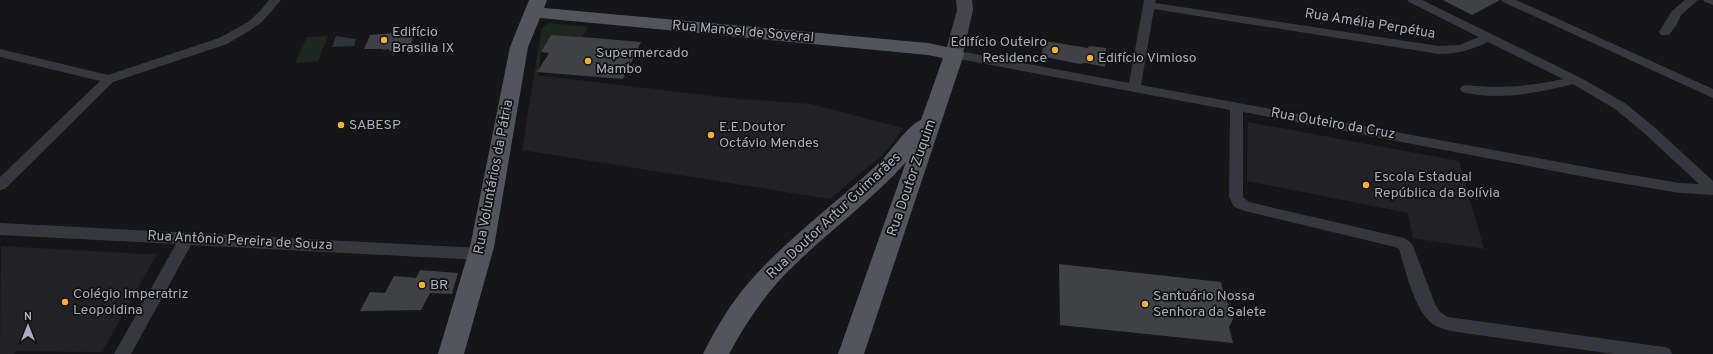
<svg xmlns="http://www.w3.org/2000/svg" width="1713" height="354" font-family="Overpass,sans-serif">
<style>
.built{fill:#222225}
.green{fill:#1e261f}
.water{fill:#2c353c}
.building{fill:#404145}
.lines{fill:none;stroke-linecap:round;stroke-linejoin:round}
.street{fill:#37383d;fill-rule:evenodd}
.secondary{fill:#45474d;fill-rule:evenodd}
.primary{fill:#53555c;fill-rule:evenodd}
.poi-dot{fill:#f2b134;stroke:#111113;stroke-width:1.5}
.labels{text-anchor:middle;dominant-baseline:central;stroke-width:3.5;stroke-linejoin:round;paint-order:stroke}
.street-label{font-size:14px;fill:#a8adb8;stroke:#111113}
.poi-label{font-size:14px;fill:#a8adb8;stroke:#111113;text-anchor:start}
</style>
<rect width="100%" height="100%" fill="#161618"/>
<path class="built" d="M534,75L739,99L811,104L903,128L895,140L881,156L830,199L522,150Z
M1248,122L1459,161L1484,249L1413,238L1408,213L1247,181Z
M1,246L146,254H157L102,352L16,351L14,354H0Z"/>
<path class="green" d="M549,23L589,27L582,37L551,35L541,52L538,75H534L542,28Z
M328,36L318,61L295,63L307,37Z"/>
<path class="water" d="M336,36L356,39L354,46L332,47Z"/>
<path class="building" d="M1443,0H1500L1472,15Z
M416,28L409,49L389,51V49L383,50V49H364L370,35L395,33L396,30Z
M551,35L582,37L641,42L623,79L537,72L549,53L541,52Z
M1045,41L1088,48L1089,46L1106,48L1105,67L1086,63L1079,64L1041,56Z
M1059,264L1221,282L1225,299L1233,311V319L1229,327L1233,343L1060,325Z
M420,270L458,273L452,294L430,293L421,310L360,311L370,292L385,293L394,276L416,278Z"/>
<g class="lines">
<path class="street" d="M269,0H281L262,22L249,31L227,44L113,82L5,189L0,190V177L100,81L0,57V49L108,75L219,38L248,22L260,11Z
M1144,0H1156L1155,3L1439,46L1459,45L1479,37L1409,2L1407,0H1422L1579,77L1625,103L1653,126L1713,181V195L1680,193L1602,180L1243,112V197L1249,202L1404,238L1410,242L1413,246L1435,304L1440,312L1448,317L1664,347L1670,349L1672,354H1614L1457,332C1450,331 1442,329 1436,326C1415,315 1406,271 1399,249L1395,247L1245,211L1234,207L1229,197L1230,110L954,58L950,57L948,54L950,51L954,50L1129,83ZM1154,9L1439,54C1457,54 1472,50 1488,42L1563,79C1531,86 1499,89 1466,85L1462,86L1460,89L1462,92C1497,101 1538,93 1573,84L1615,109L1643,132L1699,184L1680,183L1602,170L1141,85Z
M1501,0H1516L1713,89V98L1503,2Z
M1685,0H1698L1681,15L1677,24L1669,35H1661L1659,32L1672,11Z
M1703,0H1713V5L1705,2Z
M0,223L480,248L485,250L488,254L485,258L480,260L191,245L131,354H114L176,244L0,235Z"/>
<path class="secondary" d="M956,0H972L973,10L963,54L960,58L954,59L948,58L945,54L957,10Z"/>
<path class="primary" d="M529,0H547L544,8L928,43L961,50L964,54L864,354H838L906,162C867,206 817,239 777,283C758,305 743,328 729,354H703C714,332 726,311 741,292C781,242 835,205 881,161C891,151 909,124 921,120L943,58L928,55L540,18L528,47L494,247L464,354H438L470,247L510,47Z"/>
</g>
<g class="poi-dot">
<circle cx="384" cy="40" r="4"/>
<circle cx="1055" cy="50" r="4"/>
<circle cx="1090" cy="58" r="4"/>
<circle cx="588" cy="61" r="4"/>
<circle cx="341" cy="125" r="4"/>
<circle cx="711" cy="135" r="4"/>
<circle cx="1366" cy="185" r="4"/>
<circle cx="422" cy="285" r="4"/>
<circle cx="65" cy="302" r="4"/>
<circle cx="1145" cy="304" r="4"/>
</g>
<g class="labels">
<g class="street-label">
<text transform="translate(1370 24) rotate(9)">Rua Amélia Perpétua</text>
<text transform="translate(743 32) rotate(5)">Rua Manoel de Soveral</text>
<text transform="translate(1333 124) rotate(10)">Rua Outeiro da Cruz</text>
<text transform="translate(494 177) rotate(-79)">Rua Voluntários da Pátria</text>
<text transform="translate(912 178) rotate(-71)">Rua Doutor Zuquim</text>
<text transform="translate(834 216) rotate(-43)">Rua Doutor Artur Guimarães</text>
<text transform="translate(240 241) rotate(3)">Rua Antônio Pereira de Souza</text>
</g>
<g class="poi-label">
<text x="392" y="32">Edifício<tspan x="392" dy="16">Brasilia IX</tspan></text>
<text x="1047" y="42" text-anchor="end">Edifício Outeiro<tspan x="1047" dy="16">Residence</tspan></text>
<text x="596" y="53">Supermercado<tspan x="596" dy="16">Mambo</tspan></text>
<text x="1098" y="58">Edifício Vimioso</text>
<text x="349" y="125">SABESP</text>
<text x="719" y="127">E.E.Doutor<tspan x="719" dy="16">Octávio Mendes</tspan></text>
<text x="1374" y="177">Escola Estadual<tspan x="1374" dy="16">República da Bolívia</tspan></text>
<text x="430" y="285">BR</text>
<text x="73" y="294">Colégio Imperatriz<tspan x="73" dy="16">Leopoldina</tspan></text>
<text x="1153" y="296">Santuário Nossa<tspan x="1153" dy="16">Senhora da Salete</tspan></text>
</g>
</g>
<g transform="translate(28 326)" stroke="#111113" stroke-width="3" paint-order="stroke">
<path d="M0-3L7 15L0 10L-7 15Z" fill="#a8adb8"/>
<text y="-6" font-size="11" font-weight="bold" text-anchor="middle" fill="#a8adb8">N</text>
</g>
</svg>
